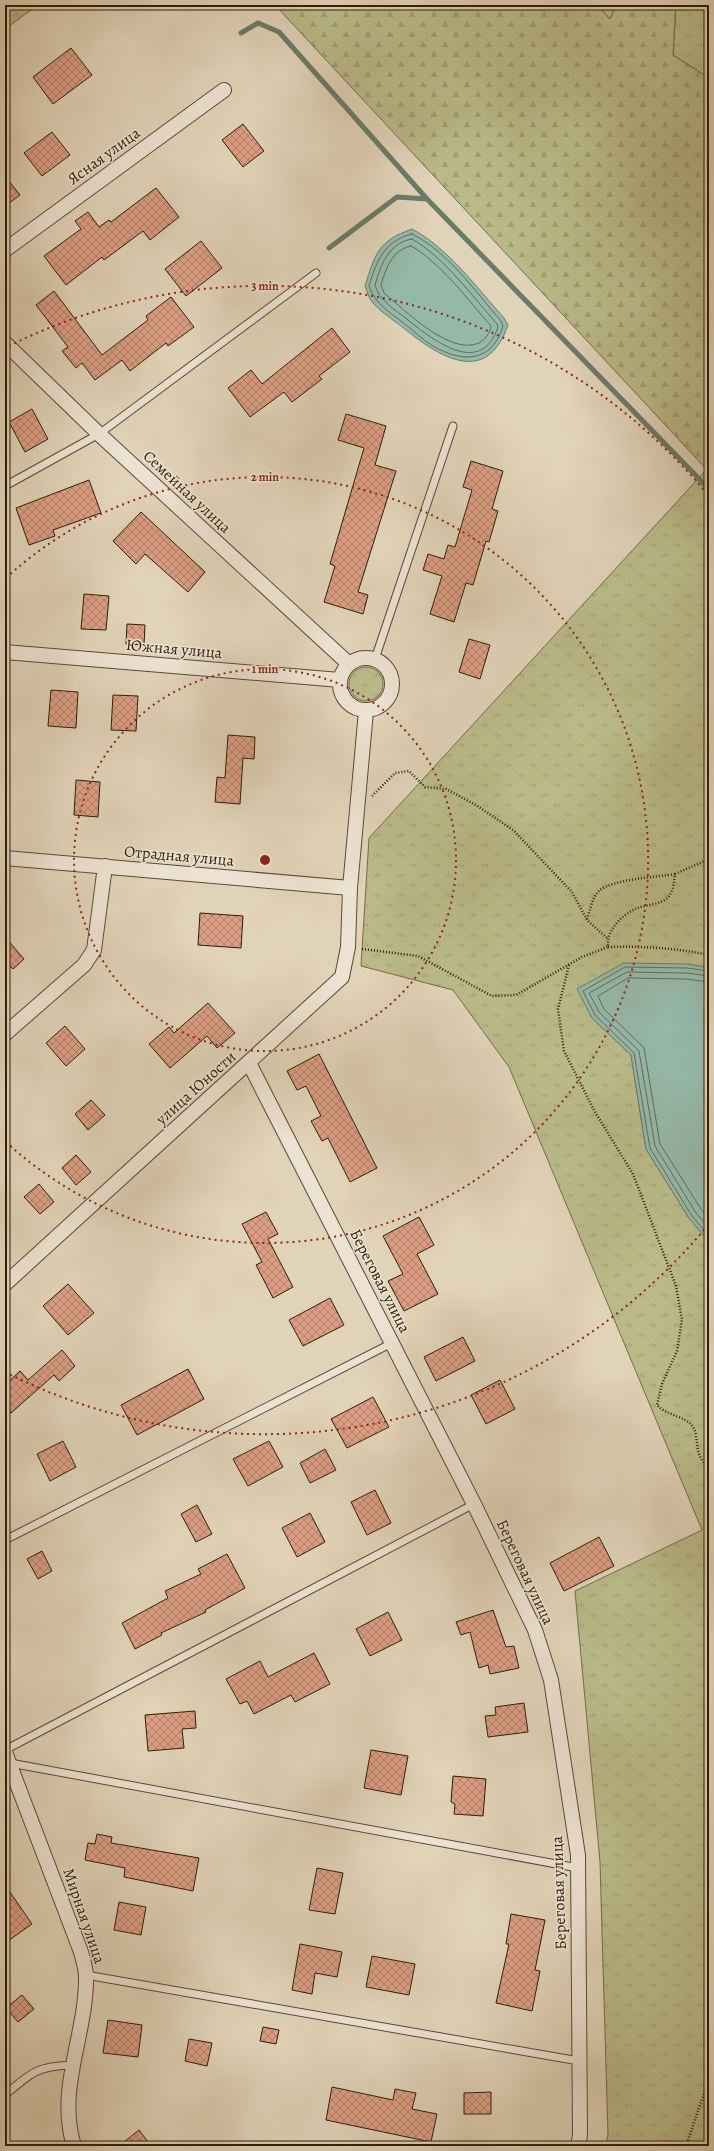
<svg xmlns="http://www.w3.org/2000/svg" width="714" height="2151" font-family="Alegreya,serif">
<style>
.grass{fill:url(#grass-tufts);stroke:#736c49}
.forest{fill:url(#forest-firs);stroke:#736c49}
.water{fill:#95b9a9;stroke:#6b7b69}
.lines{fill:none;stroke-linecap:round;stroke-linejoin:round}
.shore{stroke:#606b59;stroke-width:1}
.stream{stroke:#6b7b69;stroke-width:5}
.building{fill:url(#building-cross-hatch);stroke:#2c1d09}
.service-casing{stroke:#594a35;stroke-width:9}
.minor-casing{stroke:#594a35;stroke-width:16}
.path{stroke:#2c1d09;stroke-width:2.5;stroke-dasharray:1 2;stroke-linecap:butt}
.service{stroke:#ece2d1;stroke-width:7}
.minor{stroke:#ece2d1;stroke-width:14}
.ring{fill:none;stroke:#8f2418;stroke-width:2;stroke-dasharray:2 4}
.labels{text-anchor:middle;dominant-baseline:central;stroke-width:3;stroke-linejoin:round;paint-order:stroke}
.street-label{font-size:16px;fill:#2c1d09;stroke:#ece2d1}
.centre{fill:#8f2418;stroke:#ece2d1;stroke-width:2}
.ring-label{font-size:12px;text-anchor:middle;font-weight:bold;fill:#8f2418;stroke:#ece2d1;stroke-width:3;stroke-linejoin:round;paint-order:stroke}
</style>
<defs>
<pattern id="grass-tufts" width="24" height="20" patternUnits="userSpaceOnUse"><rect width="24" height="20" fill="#baba89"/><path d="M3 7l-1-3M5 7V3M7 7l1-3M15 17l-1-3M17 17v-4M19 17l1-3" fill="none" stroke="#a09f75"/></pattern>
<pattern id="forest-firs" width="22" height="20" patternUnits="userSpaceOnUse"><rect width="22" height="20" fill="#baba89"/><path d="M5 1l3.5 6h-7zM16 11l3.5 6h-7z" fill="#a09f75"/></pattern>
<pattern id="building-cross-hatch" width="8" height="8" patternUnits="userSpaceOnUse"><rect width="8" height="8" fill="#db9e84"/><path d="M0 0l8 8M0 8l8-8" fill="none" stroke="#b2806a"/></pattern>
</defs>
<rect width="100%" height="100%" fill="#e1d3b8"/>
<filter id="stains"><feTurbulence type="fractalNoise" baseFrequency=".005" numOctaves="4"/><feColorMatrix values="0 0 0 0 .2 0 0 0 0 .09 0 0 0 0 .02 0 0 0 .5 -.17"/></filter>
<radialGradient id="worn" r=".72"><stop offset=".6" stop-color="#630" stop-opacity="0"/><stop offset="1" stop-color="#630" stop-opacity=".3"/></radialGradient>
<path class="grass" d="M5,5H38L5,29Z
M597,5H616L610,19Z
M676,5H709V78L673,55Z
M706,470L709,472V968L688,964L592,1018L631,1055L646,1149L689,1218L709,1242V2146H605L608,2135L600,1862L575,1591L702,1530L509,1067L453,990L361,966L369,838Z
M349 684a17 17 0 1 1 34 0a17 17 0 1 1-34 0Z"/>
<path class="forest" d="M275,5H597L610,19L616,5H676L673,55L709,78V472Z"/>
<path class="water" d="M412,229C449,249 476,287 504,318L508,325C487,386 441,358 406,330C395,321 382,313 373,303C369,299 367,291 365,286C375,254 378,241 412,229Z
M624,963L688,964L709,968V1242L689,1218L646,1149L631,1055L592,1018L577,989Z"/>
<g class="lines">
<path class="shore" d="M412,234C448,252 475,291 501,321L503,326C492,363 462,363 433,346C423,340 415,332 406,325C391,313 375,304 369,286C377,260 384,241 412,234Z
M412,239C444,257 472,296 497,324L498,327C481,378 433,340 408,320C396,310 379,301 375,285C381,265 388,243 412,239Z
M411,246C439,261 470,302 491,326C490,333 485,340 479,343C450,356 405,310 384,293L381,285C386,268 392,250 411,246Z
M709,971L687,968L625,967L583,991L595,1015L634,1053L650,1148L692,1216L709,1236
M709,976L687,973L627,972L589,993L599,1012L639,1051L655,1146L696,1213L709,1228
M709,982L686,979L628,978L598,996L604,1009L644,1048L660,1144L701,1209L709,1219"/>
<path class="stream" d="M241,33L258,23L279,32L427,199L709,489
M329,248L397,197L427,199"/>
</g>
<path class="building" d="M71,48L92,75L53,104L33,77Z
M243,124L264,151L243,167L222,140Z
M52,132L70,155L42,176L24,153Z
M5,176L20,195L5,206Z
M156,188L179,217L150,240L143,231L104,260L102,257L66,285L44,256L81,229L75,221L88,212L99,227L109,220L111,222Z
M201,241L222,268L186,296L165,269Z
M54,291L102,355L148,320L146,316L171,297L194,327L168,346L166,343L130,371L122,360L95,380L82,363L76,368L62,351L68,347L36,305Z
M332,328L350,352L319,376L322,379L292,402L284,392L250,417L228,388L251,370L262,384Z
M32,409L48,439L25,452L9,422Z
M346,414L386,426L375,465L396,471L358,592L368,595L363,614L324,602L335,566L330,564L364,448L338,440Z
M471,461L503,471L492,509L498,511L489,542L486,541L473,585L466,583L454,622L430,614L442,576L423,570L428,554L444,559L448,545L455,547L472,490L463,487Z
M89,480L101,513L53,530L55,536L29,545L16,508Z
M141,512L205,572L188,592L145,554L136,564L113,541Z
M84,594L109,596L106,630L81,629Z
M127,624L145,625L144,645L126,644Z
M469,639L490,645L480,679L459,672Z
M51,690L78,692L76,728L48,726Z
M113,695L138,696L136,731L111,730Z
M228,735L255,737L254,759L243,758L240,804L215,802L217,777L225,778Z
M76,780L100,782L98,817L74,815Z
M200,913L243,916L241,948L198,945Z
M5,937L24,959L13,969L5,960Z
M208,1003L235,1033L217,1048L207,1036L170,1068L149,1044L169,1027L174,1033Z
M65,1026L85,1049L66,1066L46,1043Z
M319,1054L377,1168L350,1182L328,1138L322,1141L311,1121L321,1116L306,1086L297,1090L287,1071Z
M91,1100L105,1115L88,1130L75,1114Z
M76,1155L91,1172L76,1185L62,1168Z
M39,1184L54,1202L40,1214L24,1197Z
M266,1212L278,1234L268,1239L293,1287L273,1298L256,1265L262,1262L242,1224Z
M419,1217L434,1245L417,1254L438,1294L404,1311L388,1281L403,1274L383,1236Z
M68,1284L94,1313L68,1335L43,1306Z
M330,1298L344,1325L303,1346L289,1320Z
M463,1337L475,1361L436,1381L424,1357Z
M62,1350L75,1366L59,1381L54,1375L11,1413L5,1406V1385L20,1371L28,1380Z
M188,1369L204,1399L137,1435L121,1405Z
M500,1380L515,1409L486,1424L471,1395Z
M373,1397L389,1427L347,1448L331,1419Z
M63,1441L76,1467L50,1481L37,1454Z
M269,1441L283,1467L248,1486L233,1459Z
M325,1449L336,1470L310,1483L300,1463Z
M375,1490L391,1523L367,1535L351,1502Z
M197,1505L212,1534L196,1542L181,1514Z
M310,1513L325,1542L297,1557L282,1528Z
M599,1537L614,1566L564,1591L550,1563Z
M42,1551L52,1571L38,1579L27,1559Z
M227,1554L245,1588L205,1610L206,1612L161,1633L162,1635L135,1649L122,1623L168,1598L165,1591L201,1574L198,1569Z
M493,1610L506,1647L514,1646L519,1668L490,1674L488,1665L479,1668L470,1632L461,1635L456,1622Z
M388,1612L402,1640L370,1656L356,1629Z
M314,1653L330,1684L295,1702L291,1695L254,1714L247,1701L240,1704L226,1679L260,1661L268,1677Z
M524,1703L528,1732L488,1737L485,1716L496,1715L495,1707Z
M195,1711L196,1728L182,1729L184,1748L148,1751L145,1715Z
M371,1750L408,1756L401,1795L364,1788Z
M453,1776L486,1779L483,1816L454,1814L455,1804L451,1802Z
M97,1834L112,1837L111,1843L199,1858L193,1891L124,1877L125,1868L85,1860L88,1843L95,1844Z
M317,1868L343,1873L335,1914L309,1910Z
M5,1885L32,1924L5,1943Z
M119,1902L146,1907L141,1935L114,1930Z
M511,1914L545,1920L535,1970L540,1971L532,2011L496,2003L509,1944H506Z
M300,1944L342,1952L337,1977L315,1973L312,1994L292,1990Z
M372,1956L415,1964L409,1995L366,1987Z
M22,1995L34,2009L18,2022L6,2008Z
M108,2020L142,2025L138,2057L103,2053Z
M263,2027L279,2030L276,2044L260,2041Z
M189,2039L212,2043L207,2066L185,2061Z
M332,2087L393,2100L395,2089L416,2093L412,2109L437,2114L431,2142L326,2120Z
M491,2092V2114H464V2093Z
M139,2130L151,2146H119Z"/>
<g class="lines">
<g class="service-casing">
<path id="service" d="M5,486L99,434L316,273
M375,659L453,426
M5,1540L392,1343
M5,1750L474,1504
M10,1763L578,1868
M86,1975L579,2061
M5,2095C32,2072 37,2066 73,2065"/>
</g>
<g class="minor-casing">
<path id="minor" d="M5,250L224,90
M5,343L99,434L349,664
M5,652L340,680
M340 684a26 26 0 1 1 52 0a26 26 0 1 1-52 0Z
M5,858L350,888
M5,1034L84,965L94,950L105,866
M249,1063L474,1504L535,1630L551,1680L578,1855L580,2135L578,2146
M5,1284L342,977L348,947L350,888L366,711
M5,1752L81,1952C83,1960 86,1969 86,1976C87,2034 56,2089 74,2146"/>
</g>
<path class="path" d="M5,45V47
M372,796L395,773L409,771L425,787L446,789L476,805L513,830L572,892L587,920L607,938
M587,919C590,911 592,897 599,891C612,879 658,877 675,874
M608,947C643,946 675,948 709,955
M362,949L418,956L492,996L516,995L582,957L608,947C606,931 621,916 635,909C644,905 656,905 665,900C673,894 674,883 675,874L709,859
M569,965L558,1009L564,1051L595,1112L633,1174L676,1286L682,1320L677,1351L662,1384L657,1405C667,1416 686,1416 693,1427C700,1438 692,1454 709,1467
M686,2146L709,2079"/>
<use href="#service" class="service"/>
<use href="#minor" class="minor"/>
</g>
<g class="ring">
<circle cx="265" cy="860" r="191"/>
<path d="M6 578A383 383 0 1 1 6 1142"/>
<path d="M708 1225A574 574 0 0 1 9 1374M9 346A574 574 0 0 1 708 495"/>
</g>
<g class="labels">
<g class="street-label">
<text transform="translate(104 156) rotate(-36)">Ясная улица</text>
<text transform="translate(187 492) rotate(43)">Семейная улица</text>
<text transform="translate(174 649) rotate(5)">Южная улица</text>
<text transform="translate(179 856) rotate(5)">Отрадная улица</text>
<text transform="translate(196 1088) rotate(-42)">улица Юности</text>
<text transform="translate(380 1281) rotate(63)">Береговая улица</text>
<text transform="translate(525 1572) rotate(65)">Береговая улица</text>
<text transform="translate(559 1893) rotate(-92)">Береговая улица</text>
<text transform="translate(84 1916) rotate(71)">Мирная улица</text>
</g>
</g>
<circle cx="265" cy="860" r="6" class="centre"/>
<g class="ring-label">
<text x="265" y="290">3 min</text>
<text x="265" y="481">2 min</text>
<text x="265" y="673">1 min</text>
</g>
<rect width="714" height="2151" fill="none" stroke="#e1d3b8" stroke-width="20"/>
<rect x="6" y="6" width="702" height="2139" fill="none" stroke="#2c1d09" stroke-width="2"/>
<rect x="10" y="10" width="694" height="2131" fill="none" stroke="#2c1d09"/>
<rect width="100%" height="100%" filter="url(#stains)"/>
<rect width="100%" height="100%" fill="url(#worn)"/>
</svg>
